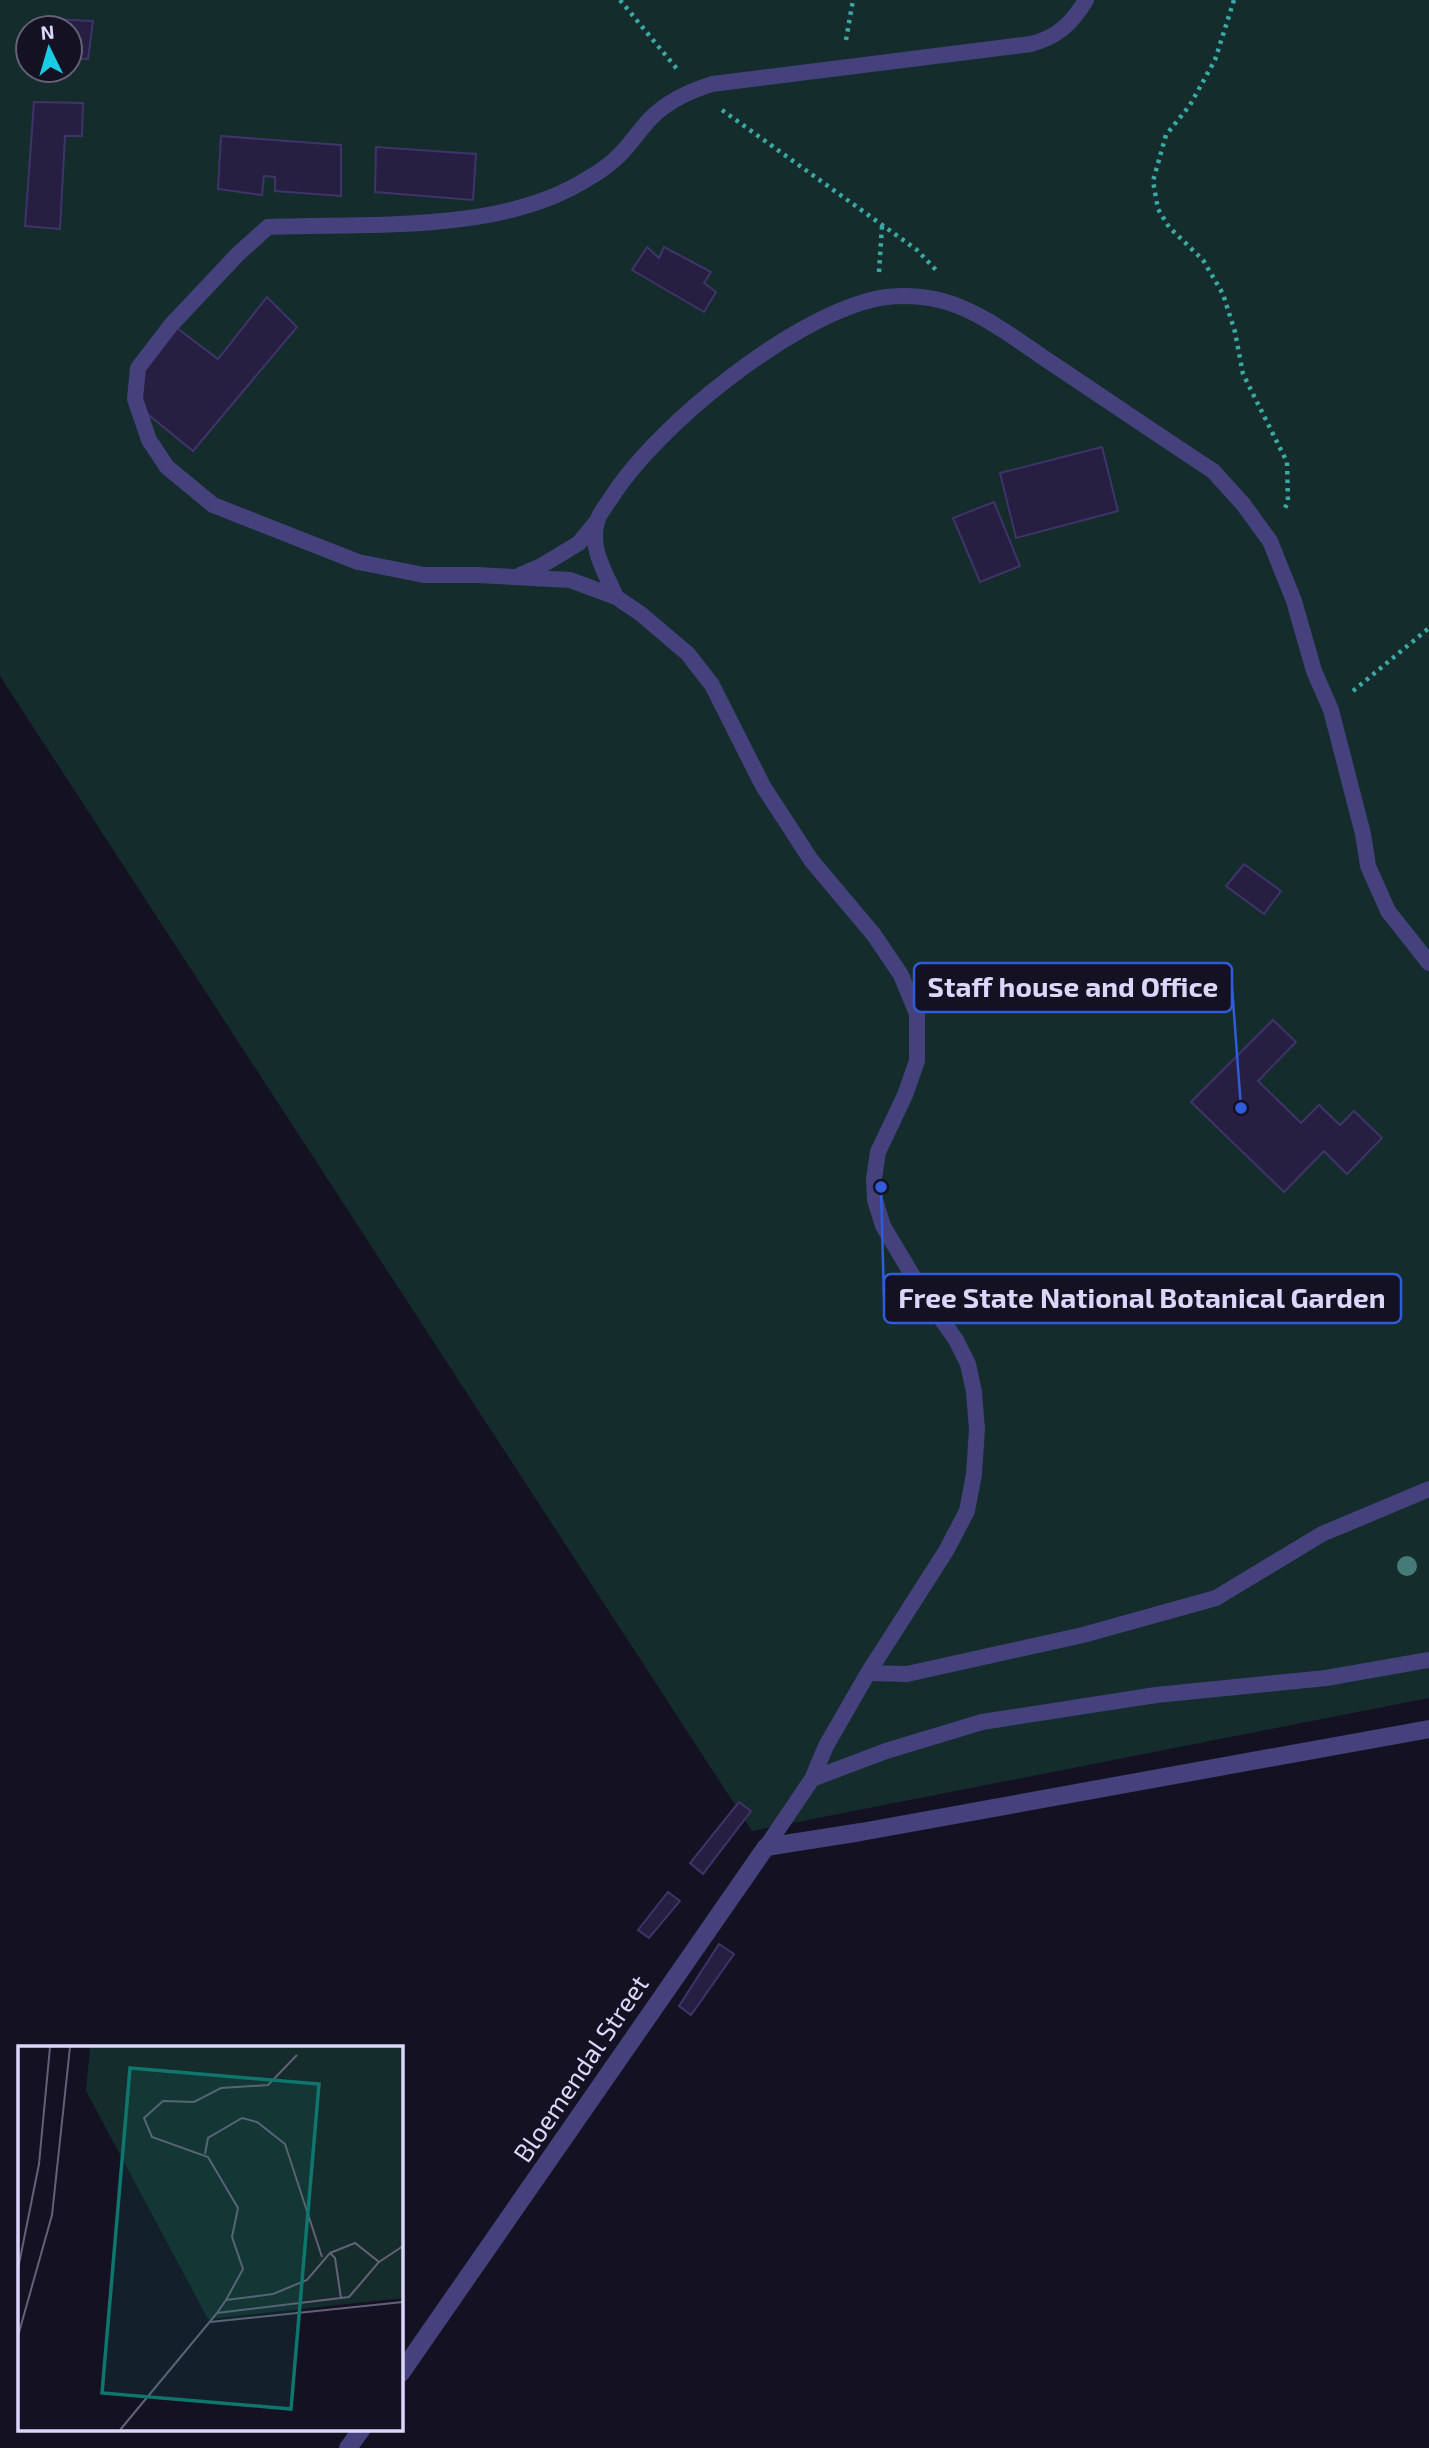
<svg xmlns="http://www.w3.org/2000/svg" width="1429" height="2448" font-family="'Exo 2',sans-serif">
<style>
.green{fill:#142c2b;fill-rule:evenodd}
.building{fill:#261f41;stroke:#3f346a;stroke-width:2}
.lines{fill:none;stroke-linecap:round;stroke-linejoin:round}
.path{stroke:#3da8a3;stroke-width:4.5;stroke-dasharray:3.5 5;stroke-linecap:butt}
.lane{stroke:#44417c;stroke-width:16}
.street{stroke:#44417c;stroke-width:18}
.tree{fill:#447b76}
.labels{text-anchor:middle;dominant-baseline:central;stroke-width:5;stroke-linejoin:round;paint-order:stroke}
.street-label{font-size:26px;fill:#dbd7fa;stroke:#141122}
.inset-road{fill:none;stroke:#646078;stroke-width:2}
.view{fill:#0f766e;fill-opacity:0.15;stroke:#0f766e;stroke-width:3.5}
.inset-edge{fill:none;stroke:#dbd7fa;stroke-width:3.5}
.leader{fill:none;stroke:#305cdb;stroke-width:2.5}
.callout-dot{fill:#305cdb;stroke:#141122;stroke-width:2.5}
.callout{fill:#141122;stroke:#305cdb;stroke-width:2.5}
.callout-label{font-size:28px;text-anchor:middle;font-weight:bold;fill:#dbd7fa}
</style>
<rect width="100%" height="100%" fill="#141122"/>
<path class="green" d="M0,0H1429V1698L752,1831L0,676ZM28,28H70V70H28Z"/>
<path class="building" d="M49,19L93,21L88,59L70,58V28H49Z
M34,102L83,103L82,136H65L60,229L25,226Z
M221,136L341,145V196L275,191V177L264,176L262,195L218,189Z
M376,147L476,154L473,200L375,192Z
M647,247L659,258L664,247L711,272L704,283L716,292L704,312L632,270Z
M267,297L297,327L193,451L129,399L169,322L218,359Z
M1102,447L1118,511L1016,538L1000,473Z
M994,502L1020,566L980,582L953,518Z
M1244,864L1281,891L1264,914L1226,886Z
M1273,1020L1296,1042L1258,1081L1301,1123L1319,1105L1340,1125L1354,1111L1382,1138L1347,1174L1324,1151L1284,1192L1191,1102Z
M739,1802L751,1811L703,1874L690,1863Z
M668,1892L680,1901L649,1938L638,1930Z
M719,1944L734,1954L691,2015L679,2006Z"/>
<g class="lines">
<path class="path" d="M620,0L677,69
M1234,0L1215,60L1190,105L1166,135L1153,181L1158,209L1169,227L1203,260L1223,294L1235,332L1243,374L1287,462L1288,502L1283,512
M846,40L853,0
M722,110L917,250L936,270
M879,272L882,226
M1353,691L1429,628"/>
<path class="lane" d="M520,575L541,566L579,543L597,521
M616,597C606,573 589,549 597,522C599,513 608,503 613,495C659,424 788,321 871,300C895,294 916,295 939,300C978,309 1017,340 1050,362C1104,398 1158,435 1213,471L1243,504L1270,541L1294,601L1314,671L1331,710L1363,834L1368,866L1388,911L1429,963
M868,1673L946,1551L967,1511L974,1474L977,1429L974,1392L968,1364L956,1340L923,1293L883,1226L875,1200L874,1179L878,1152L905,1095L917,1061V1014L901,975L874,935L811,860L763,786L712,685L688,654L641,614L616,597L570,580L477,575H424L358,562L213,505L167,467L149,440L135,399L138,368L171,325L238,254L268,227C367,223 500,234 587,179C596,174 605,168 613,161C628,149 638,131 652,117C668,101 690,91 712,84L1031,44C1058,37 1072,23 1086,0
M812,1779L826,1746L868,1673L907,1674L1083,1635L1216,1598L1322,1534L1429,1489
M766,1847L812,1779L886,1751L982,1722L1156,1695L1326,1678L1429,1660"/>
<path class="street" d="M401,2373L766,1847L861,1832L1429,1729
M348,2448L362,2429"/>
</g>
<circle class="tree" cx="1407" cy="1566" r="10"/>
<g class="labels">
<g class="street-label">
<text transform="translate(580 2068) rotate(-56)">Bloemendal Street</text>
</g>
</g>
<g transform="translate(18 2046)">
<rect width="385" height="385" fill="#141122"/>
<path d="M72,1H385V252L190,273L68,45Z" fill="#142c2b"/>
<path class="inset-road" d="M187,108L190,92L224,72L239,76L267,98L304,211M361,216L385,200M0,223L21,118L32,1M208,254L225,223L214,191L220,162L190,111L134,91L126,72L145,55L176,56L203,42L250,39L279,9M199,267L208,254L255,248L289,234L312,207L317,212L323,252M192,276L385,256M0,290L34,169L52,1M102,384L199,267L331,251L361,216L337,197L312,207"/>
<path class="view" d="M112,22L301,38L273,363L84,347Z"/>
<rect width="385" height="385" class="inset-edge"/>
</g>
<path class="leader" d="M1241 1108L1232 987M881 1187L884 1299"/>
<g class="callout-dot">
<circle cx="1241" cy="1108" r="7"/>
<circle cx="881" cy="1187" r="7"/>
</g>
<g class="callout">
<rect x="914" y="963" width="318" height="49" rx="7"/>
<rect x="884" y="1274" width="517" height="49" rx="7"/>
</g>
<g class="callout-label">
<text x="1073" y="997">Staff house and Office</text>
<text x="1142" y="1308">Free State National Botanical Garden</text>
</g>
<g transform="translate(49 49) rotate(355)"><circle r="33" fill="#141122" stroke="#646078" stroke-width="2"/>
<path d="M0-5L12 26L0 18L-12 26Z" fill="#1acce3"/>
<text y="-10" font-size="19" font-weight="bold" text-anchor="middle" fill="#dbd7fa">N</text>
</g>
</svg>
